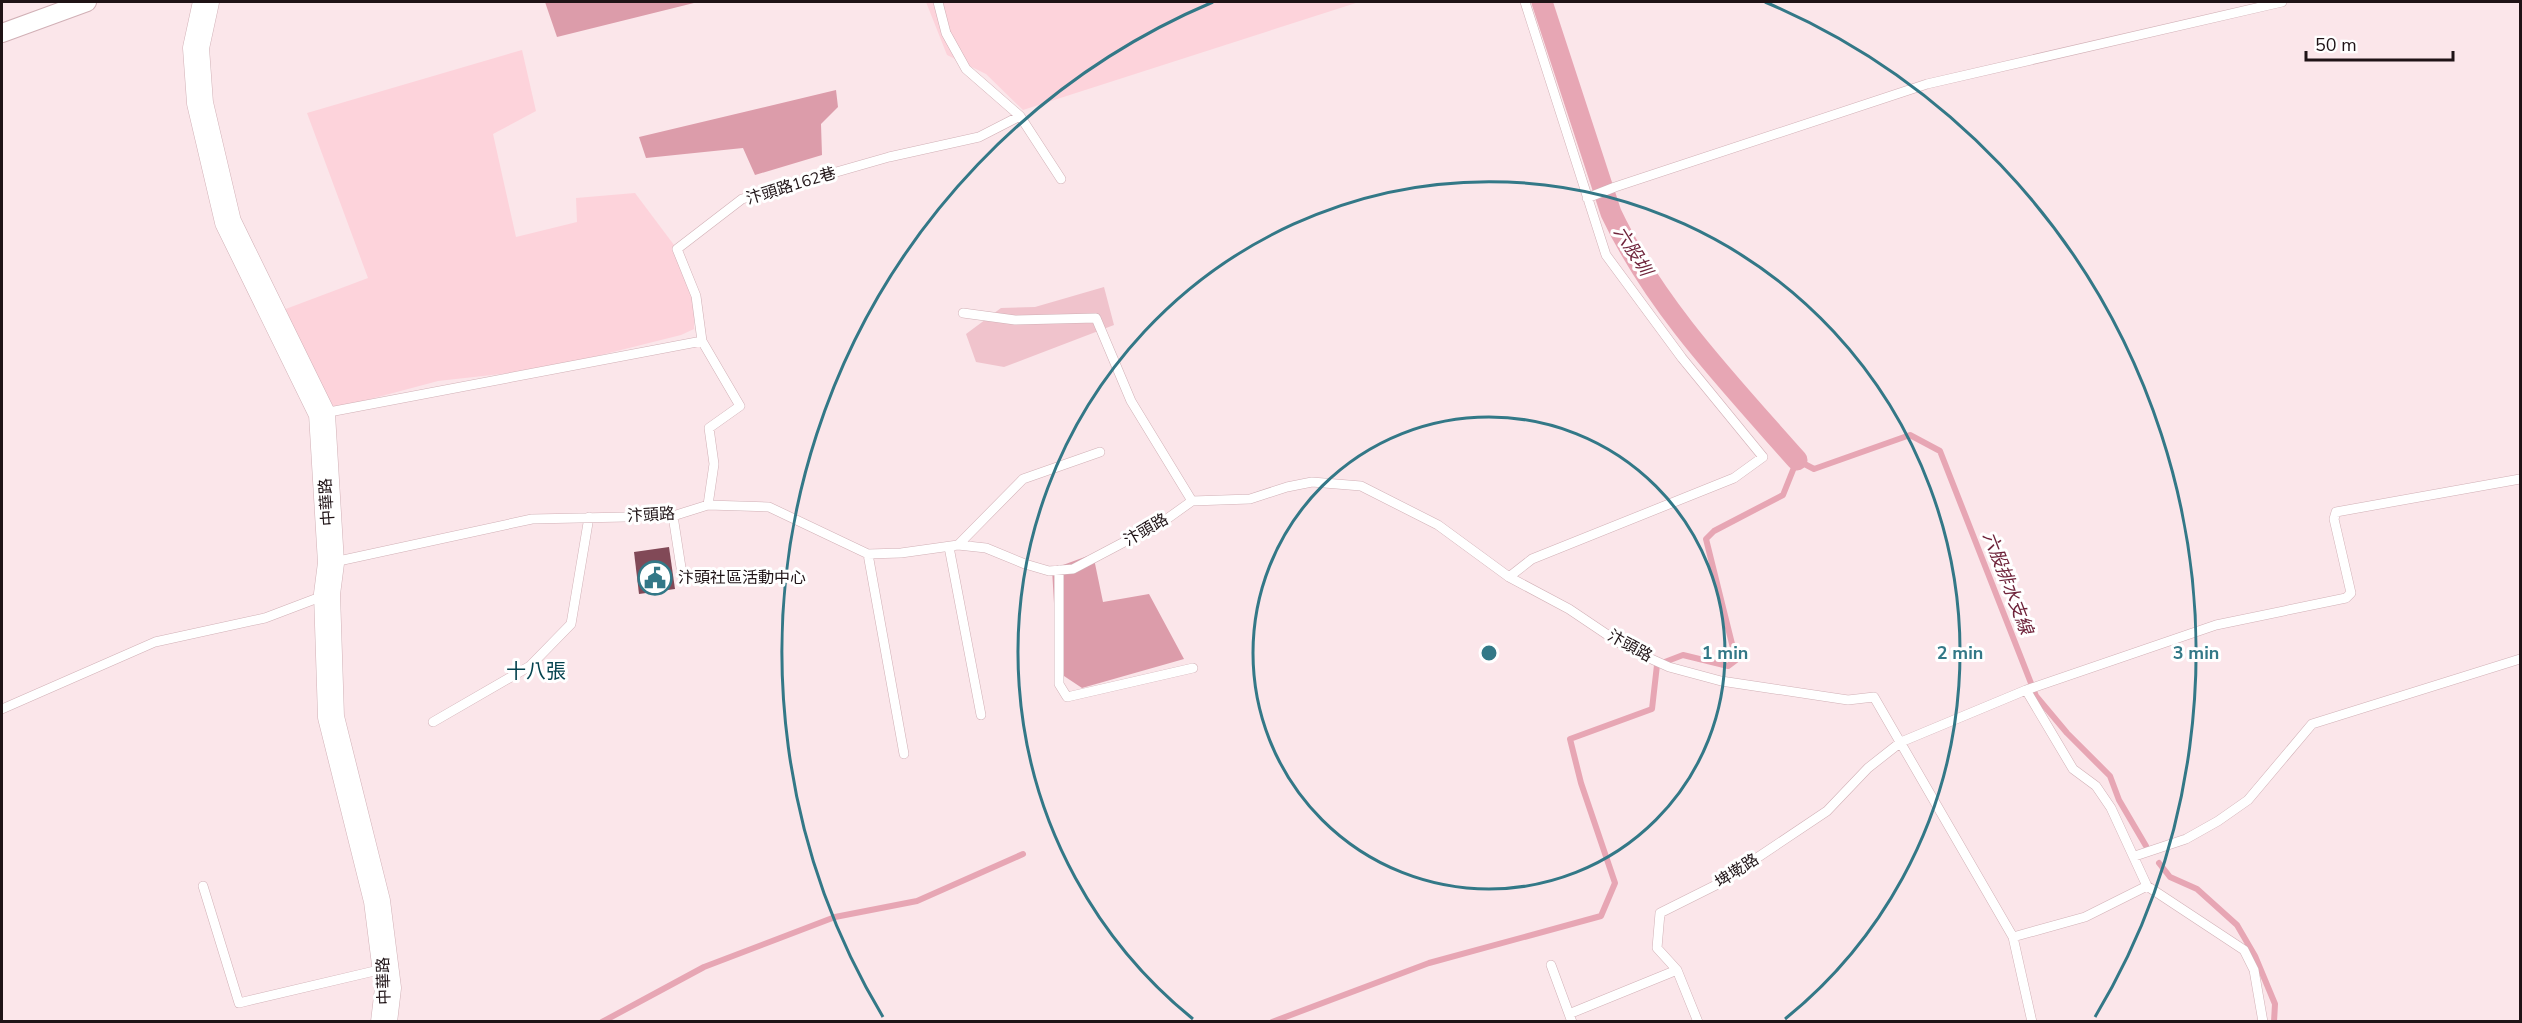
<svg xmlns="http://www.w3.org/2000/svg" width="2522" height="1023" font-family="'Nunito Sans','Noto Sans TC',sans-serif">
<style>
.built{fill:#fdd3db}
.green{fill:#f0c3cc}
.forest{fill:#dc9caa}
.lines{fill:none;stroke-linecap:round;stroke-linejoin:round}
.stream{stroke:#e7a6b4;stroke-width:6}
.canal{stroke:#e7a6b4;stroke-width:21}
.building{fill:#814957}
.lane-casing{stroke:#d1b0b6;stroke-width:10}
.street-casing{stroke:#d1b0b6;stroke-width:20}
.secondary-casing{stroke:#d1b0b6;stroke-width:27}
.lane{stroke:#fff;stroke-width:9}
.street{stroke:#fff;stroke-width:18}
.secondary{stroke:#fff;stroke-width:26}
.ring{fill:none;stroke:#337887;stroke-width:3}
.labels{text-anchor:middle;dominant-baseline:central;stroke-width:6;stroke-linejoin:round;paint-order:stroke}
.street-label{font-size:16px;fill:#1f1316;stroke:#fff}
.poi-label{font-size:16px;fill:#1f1316;stroke:#fff;text-anchor:start}
.water-label{font-size:18px;font-style:italic;fill:#6f243b;stroke:#fff}
.quarter-label{font-size:20px;fill:#05434f;stroke:#fff}
.centre{fill:#337887;stroke:#fff;stroke-width:3}
.ring-label{font-size:18px;text-anchor:middle;font-weight:bold;fill:#337887;stroke:#fff;stroke-width:6;stroke-linejoin:round;paint-order:stroke}
</style>
<rect width="100%" height="100%" fill="#fbe6ea"/>
<path class="built" d="M926,2H1359L1023,110L986,74L947,55Z
M522,50L536,111L493,134L516,237L577,222L576,198L635,193L680,253L694,303V329L681,335L545,369L438,381L333,409L283,310L368,278L307,113Z"/>
<path class="green" d="M1104,287L1114,325L1004,367L976,362L966,334L1001,308L1035,307Z"/>
<path class="forest" d="M545,2H698L557,37Z
M836,90L838,107L821,124L822,155L755,175L743,148L646,158L639,137Z
M1093,554L1103,602L1149,594L1184,659L1082,688L1058,672L1052,569Z"/>
<g class="lines">
<path class="stream" d="M2159,863L2170,877L2197,889L2237,925L2255,956L2275,1004L2274,1022
M602,1022L704,967L835,917L917,901L1023,854
M1272,1022L1429,963L1601,916L1615,883L1581,783L1570,739L1652,709L1657,665L1683,655L1728,666L1736,660L1706,539L1714,531L1783,495L1797,460L1814,469L1910,435L1940,451L2036,696L2067,733L2110,776L2119,800L2146,846"/>
<path class="canal" d="M1542,2L1611,213C1655,306 1729,383 1797,460"/>
</g>
<path class="building" d="M669,547L675,589L639,594L634,552Z"/>
<g class="lines">
<g class="lane-casing">
<path id="lane" d="M938,2L946,33L966,69L1020,116L1061,179
M1587,198L1615,187L1927,84L2282,2
M963,313L1015,320L1096,318L1131,401L1192,501
M324,413L702,341
M708,505L714,464L709,428L740,406L702,341L696,296L677,249L742,199L889,157L979,137L1020,116
M673,516L682,574
M958,545L1023,479L1100,452
M949,547L981,715
M868,554L904,754
M334,562L532,519L673,516L708,505L769,507L868,554L901,553L958,545L986,548L1025,564L1049,571L1073,569L1164,521L1192,501L1250,499L1287,487L1312,482L1361,486L1438,525L1509,577L1569,609L1627,648L1669,667L1721,681L1848,700L1874,697L2013,937
M1059,570V684L1067,697L1193,668
M1509,577L1532,559L1734,478L1763,457L1682,358L1606,255L1525,2
M2026,690L2216,625L2346,598L2351,593L2334,519L2336,512L2520,479
M2,709L155,642L265,618L323,596
M433,722L530,666L571,624L589,517
M2135,856L2186,839L2218,821L2248,800L2312,724L2520,659
M203,886L239,1003L383,969
M1551,965L1572,1022
M1569,1014L1677,970
M1698,1022L1677,970L1657,948L1660,913L1718,884L1827,811L1868,768L1901,742L2026,690L2073,769L2096,786L2111,808L2147,886L2244,950L2254,970L2263,1022
M2032,1022L2013,937L2085,917L2147,886"/>
</g>
<g class="street-casing">
<path id="street" d="M2,33L87,2"/>
</g>
<g class="secondary-casing">
<path id="secondary" d="M206,2L196,48L200,103L228,222L322,414L331,563L327,594L331,717L377,901L388,988L384,1022"/>
</g>
<use href="#lane" class="lane"/>
<use href="#street" class="street"/>
<use href="#secondary" class="secondary"/>
</g>
<g class="ring">
<circle cx="1489" cy="653" r="236"/>
<path d="M1193 1019A471 471 0 1 1 1785 1019"/>
<path d="M883 1017A707 707 0 0 1 1213 2M1765 2A707 707 0 0 1 2095 1017"/>
</g>
<defs>
<g id="civic-ring" transform="scale(1.725)"><circle r="9.5" fill="#fff" stroke="#337887" stroke-width="1.5"/><path d="M-.6-6.5H3V-4.5H.6V-3L4-1V1h2V6H-6V1h2V-1L-.6-3ZM-1.2 2.5V6h2.4V2.5Z" fill="#337887"/></g>
</defs>
<g fill-rule="evenodd">
<use href="#civic-ring" x="655" y="578"/>
</g>
<g class="labels">
<g class="street-label">
<text transform="translate(791 186) rotate(-17)">汴頭路162巷</text>
<text transform="translate(327 502) rotate(-94)">中華路</text>
<text transform="translate(651 515) rotate(-3)">汴頭路</text>
<text transform="translate(1146 530) rotate(-30)">汴頭路</text>
<text transform="translate(1630 646) rotate(29)">汴頭路</text>
<text transform="translate(1737 871) rotate(-33)">埤墘路</text>
<text transform="translate(384 981) rotate(-92)">中華路</text>
</g>
<g class="poi-label">
<text x="678" y="578">汴頭社區活動中心</text>
</g>
<g class="water-label">
<text transform="translate(1633 251) rotate(58)">六股圳</text>
<text transform="translate(2008 583) rotate(69)">六股排水支線</text>
</g>
<g class="quarter-label">
<text x="536" y="671">十八張</text>
</g>
</g>
<circle cx="1489" cy="653" r="9" class="centre"/>
<g class="ring-label">
<text x="1725" y="659">1 min</text>
<text x="1960" y="659">2 min</text>
<text x="2196" y="659">3 min</text>
</g>
<rect width="2522" height="1023" fill="none" stroke="#1f1316" stroke-width="6"/>
<path d="M2306 51v9h147v-9" fill="none" stroke="#1f1316" stroke-width="3"/>
<text x="2315" y="51" font-size="18" fill="#1f1316" stroke="#ffffff" stroke-width="4.5" paint-order="stroke">50 m</text>
</svg>
